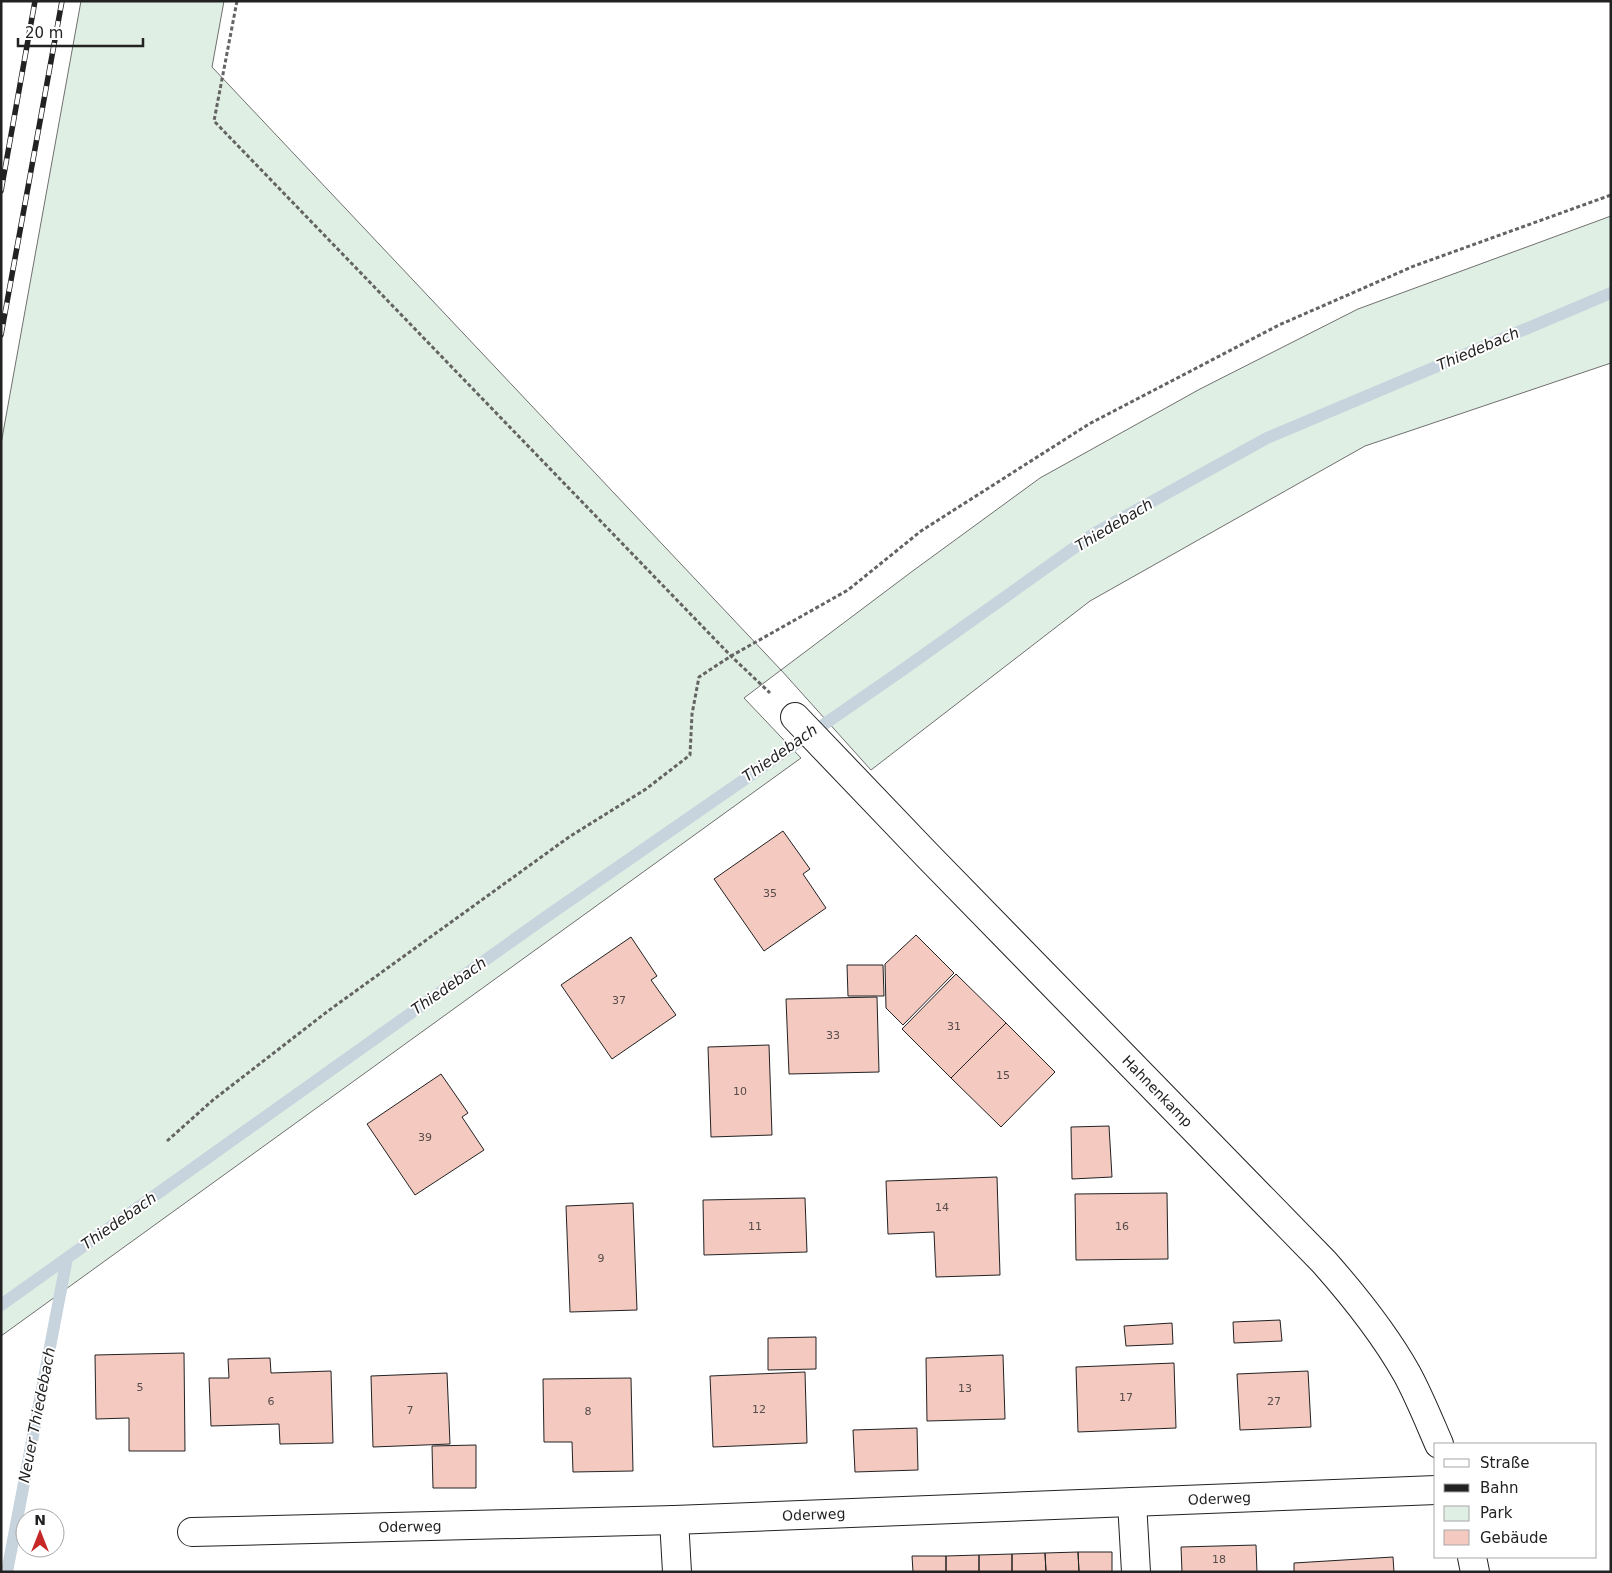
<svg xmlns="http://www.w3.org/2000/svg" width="1612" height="1573" viewBox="0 0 1612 1573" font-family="'DejaVu Sans',sans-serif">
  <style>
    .green { fill: #e0efe3; stroke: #6f6f6f }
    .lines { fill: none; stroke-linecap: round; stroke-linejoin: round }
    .stream { stroke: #c7d3dd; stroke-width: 12 }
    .building { fill: #f3c9c0; stroke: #222 }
    .minor-casing { stroke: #222; stroke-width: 30 }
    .path { stroke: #646464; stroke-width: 3; stroke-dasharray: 4 2.5; stroke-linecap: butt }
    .minor { stroke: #fff; stroke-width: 28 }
    .rail-casing { stroke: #222; stroke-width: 5.5 }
    .rail { stroke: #fff; stroke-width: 4; stroke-dasharray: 11; stroke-linecap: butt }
    .labels { text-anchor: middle; stroke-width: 4; stroke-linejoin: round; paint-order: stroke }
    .number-label { font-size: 11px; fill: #564c4a }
    .street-label { font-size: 14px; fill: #222; stroke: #fff }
    .water-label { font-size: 15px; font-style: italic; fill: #222; stroke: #fff }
  </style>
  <rect width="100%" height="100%" fill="#fff"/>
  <path class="green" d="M 81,1 L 224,1 L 212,67 L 781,670 L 914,570 L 1040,478 L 1200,389 L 1358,309 L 1611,216 L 1611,363 L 1365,446 L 1090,601 L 871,770 L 781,670 L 744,698 L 801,758 L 1,1336 L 1,444 Z"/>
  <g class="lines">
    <path class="stream" d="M 1,1305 L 543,919 L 901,671 L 1095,533 L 1267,438 L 1611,293
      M 7,1572 L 67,1258"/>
  </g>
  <path class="building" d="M 783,831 L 810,869 L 803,874 L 826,908 L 764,951 L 714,879 Z
    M 916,935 L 954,973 L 903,1025 L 886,1008 L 885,964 Z
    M 631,937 L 657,976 L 651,980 L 676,1015 L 612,1059 L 561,985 Z
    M 847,965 L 883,965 L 884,996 L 848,996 Z
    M 956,974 L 1006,1023 L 951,1078 L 902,1029 Z
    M 877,997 L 879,1072 L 789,1074 L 786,999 Z
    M 1006,1023 L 1055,1072 L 1001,1127 L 951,1078 Z
    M 769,1045 L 772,1135 L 711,1137 L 708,1047 Z
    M 441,1074 L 468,1113 L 462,1117 L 484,1150 L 415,1195 L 367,1124 Z
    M 1109,1126 L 1112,1177 L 1072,1179 L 1071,1127 Z
    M 997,1177 L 1000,1275 L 936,1277 L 934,1232 L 888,1234 L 886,1181 Z
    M 1167,1193 L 1168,1259 L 1076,1260 L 1075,1194 Z
    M 805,1198 L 807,1252 L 704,1255 L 703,1200 Z
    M 633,1203 L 637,1310 L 570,1312 L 566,1206 Z
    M 1280,1320 L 1282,1341 L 1234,1343 L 1233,1322 Z
    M 1172,1323 L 1173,1344 L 1126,1346 L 1124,1326 Z
    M 816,1337 L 816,1369 L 768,1370 L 768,1338 Z
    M 184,1353 L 185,1451 L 129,1451 L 129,1418 L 96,1419 L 95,1355 Z
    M 1003,1355 L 1005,1419 L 927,1421 L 926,1358 Z
    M 270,1358 L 271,1373 L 331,1371 L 333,1443 L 280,1444 L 279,1424 L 211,1426 L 209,1378 L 229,1378 L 228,1359 Z
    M 1174,1363 L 1176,1428 L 1078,1432 L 1076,1367 Z
    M 1308,1371 L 1311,1427 L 1240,1430 L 1237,1374 Z
    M 805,1372 L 807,1443 L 713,1447 L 710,1376 Z
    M 447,1373 L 450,1444 L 373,1447 L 371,1376 Z
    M 631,1378 L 633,1471 L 573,1472 L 572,1442 L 544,1442 L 543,1379 Z
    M 917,1428 L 918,1470 L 855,1472 L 853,1430 Z
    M 476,1445 L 476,1488 L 433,1488 L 432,1446 Z
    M 1256,1545 L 1257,1572 L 1182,1572 L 1181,1547 Z
    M 1078,1552 L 1112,1552 L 1112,1572 L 1079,1572 Z
    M 1078,1552 L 1079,1572 L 1046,1572 L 1045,1553 Z
    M 1045,1553 L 1046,1572 L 1012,1572 L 1012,1554 Z
    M 1012,1554 L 1012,1572 L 979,1572 L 979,1555 Z
    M 979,1555 L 979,1572 L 946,1572 L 946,1556 Z
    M 912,1556 L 946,1556 L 946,1572 L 913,1572 Z
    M 1393,1557 L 1394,1572 L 1294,1572 L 1294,1563 Z"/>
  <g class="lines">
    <g class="minor-casing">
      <g id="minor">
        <path id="s1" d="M 795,717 L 927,855 L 1324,1262 C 1355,1297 1384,1333 1407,1374 C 1419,1396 1429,1421 1439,1444"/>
        <path d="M 1132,1502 L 1136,1572"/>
        <path d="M 674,1520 L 677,1572"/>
        <path id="s2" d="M 192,1532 L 674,1520 L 1436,1490"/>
        <path d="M 1472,1557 L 1475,1572"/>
      </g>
    </g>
    <path class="path" d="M 237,1 L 214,121 L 731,656 L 770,693
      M 167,1141 L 213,1100 L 328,1011 L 569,837 L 646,789 L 690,755 L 692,714 L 699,677 L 731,656 L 848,590 L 921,531 L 1089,424 L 1279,325 L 1414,266 L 1611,195"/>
    <use href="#minor" class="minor"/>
    <g class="rail-casing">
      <path id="rail" d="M 1,191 L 35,1
        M 1,335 L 62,1"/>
    </g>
    <use href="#rail" class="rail"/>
  </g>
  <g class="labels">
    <g class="number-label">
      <text x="770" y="897">35</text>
      <text x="619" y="1004">37</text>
      <text x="954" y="1030">31</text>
      <text x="833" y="1039">33</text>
      <text x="1003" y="1079">15</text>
      <text x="740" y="1095">10</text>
      <text x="425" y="1141">39</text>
      <text x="942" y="1211">14</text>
      <text x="755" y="1230">11</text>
      <text x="1122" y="1230">16</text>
      <text x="601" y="1262">9</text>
      <text x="140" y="1391">5</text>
      <text x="965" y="1392">13</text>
      <text x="1126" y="1401">17</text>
      <text x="271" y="1405">6</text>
      <text x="1274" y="1405">27</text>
      <text x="759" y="1413">12</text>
      <text x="410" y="1414">7</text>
      <text x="588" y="1415">8</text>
      <text x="1219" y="1563">18</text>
    </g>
    <g class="street-label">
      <text dy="5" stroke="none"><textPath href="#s1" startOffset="521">Hahnenkamp</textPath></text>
      <text dy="5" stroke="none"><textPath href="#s2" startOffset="1028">Oderweg</textPath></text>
      <text dy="5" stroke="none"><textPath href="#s2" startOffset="622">Oderweg</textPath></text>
      <text dy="5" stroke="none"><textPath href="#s2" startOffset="218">Oderweg</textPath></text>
    </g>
    <g class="water-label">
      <text transform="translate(1478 349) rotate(-23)" y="5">Thiedebach</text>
      <text transform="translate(1114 525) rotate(-31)" y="5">Thiedebach</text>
      <text transform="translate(780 753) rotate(-35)" y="5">Thiedebach</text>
      <text transform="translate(449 986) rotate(-35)" y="5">Thiedebach</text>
      <text transform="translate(119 1221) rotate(-35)" y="5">Thiedebach</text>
      <text transform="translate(37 1415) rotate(-79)" y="5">Neuer Thiedebach</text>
    </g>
  </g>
  <rect width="1612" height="1573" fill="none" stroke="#222222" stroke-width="5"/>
  <rect x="1434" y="1443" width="162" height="115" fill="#ffffff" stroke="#a7a7a7"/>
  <rect x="1444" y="1459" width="25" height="8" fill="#ffffff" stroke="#a7a7a7"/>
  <text x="1480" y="1468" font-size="15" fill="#222222">Straße</text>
  <rect x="1444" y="1484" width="25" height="8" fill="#222222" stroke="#a7a7a7"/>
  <text x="1480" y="1493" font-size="15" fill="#222222">Bahn</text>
  <rect x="1444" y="1506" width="25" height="15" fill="#e0efe3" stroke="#a7a7a7"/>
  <text x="1480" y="1518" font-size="15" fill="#222222">Park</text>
  <rect x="1444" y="1530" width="25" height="15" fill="#f3c9c0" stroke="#a7a7a7"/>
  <text x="1480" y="1543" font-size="15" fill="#222222">Gebäude</text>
  <g transform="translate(40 1533)"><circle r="24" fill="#ffffff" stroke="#a7a7a7"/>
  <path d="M0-4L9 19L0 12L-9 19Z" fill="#c62828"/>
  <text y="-8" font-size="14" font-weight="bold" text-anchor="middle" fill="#222222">N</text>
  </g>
  <path d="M18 38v8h125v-8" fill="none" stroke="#222222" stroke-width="2.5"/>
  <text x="25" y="38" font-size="15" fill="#222222" stroke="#ffffff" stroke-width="4" paint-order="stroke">20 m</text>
</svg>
